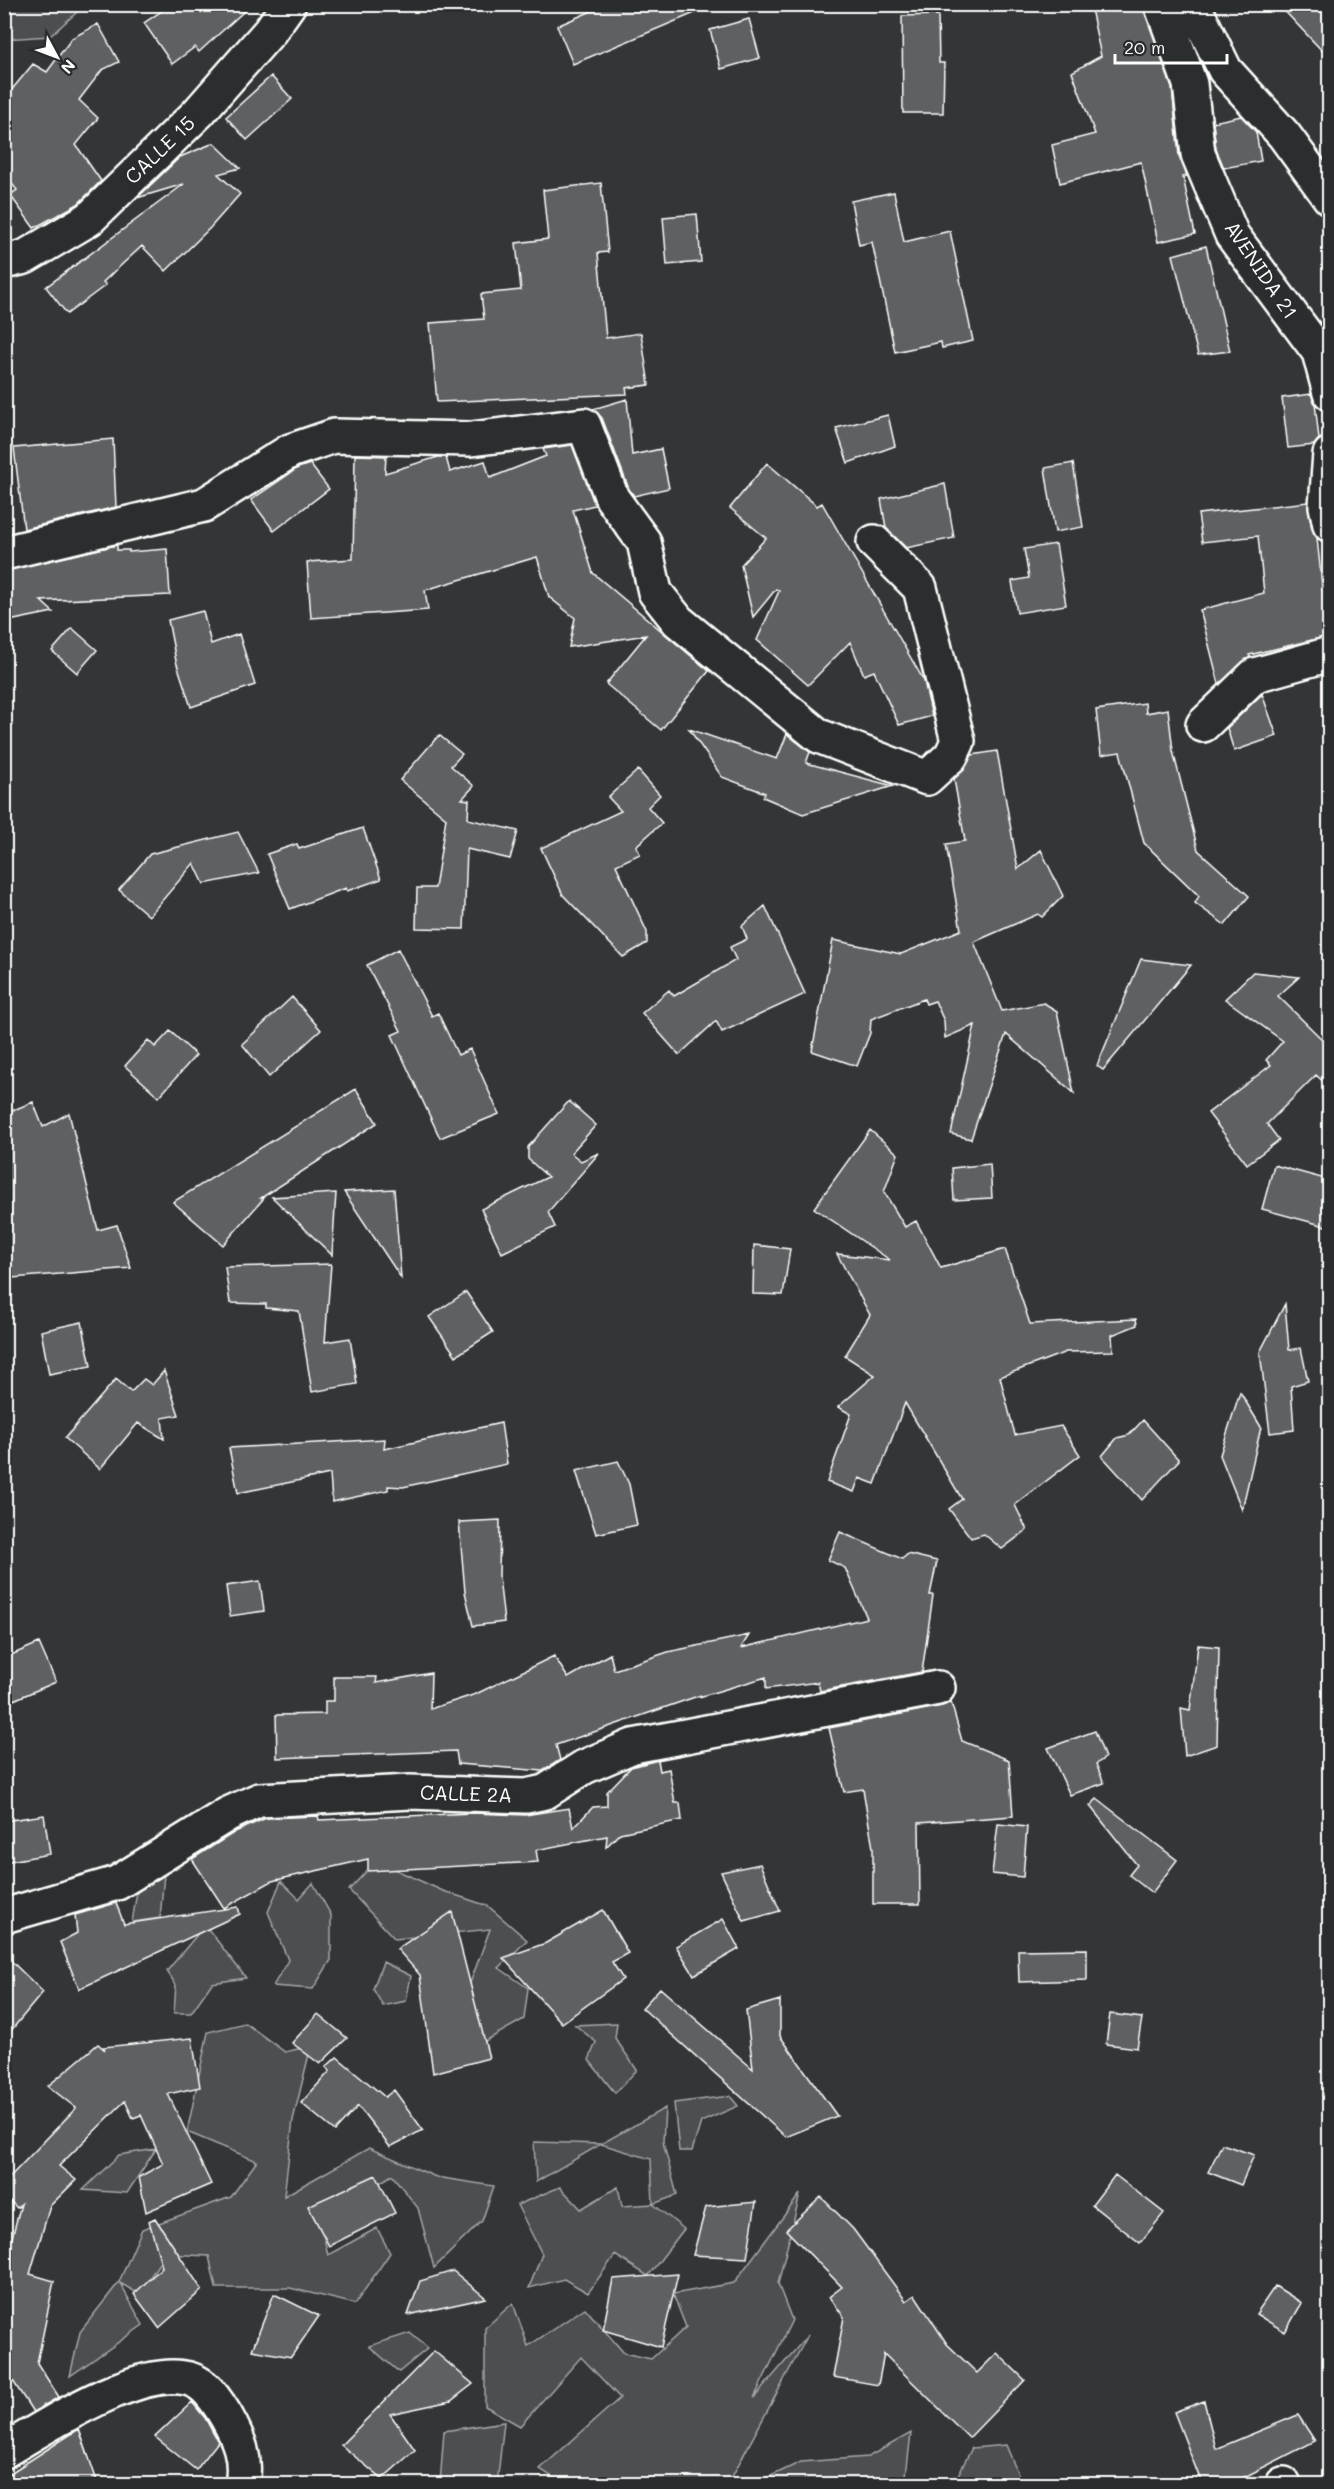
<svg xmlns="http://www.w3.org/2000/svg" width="1334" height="2489" viewBox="0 0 1334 2489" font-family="Mali,sans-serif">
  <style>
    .green { fill: #4c4f50; stroke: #a6a7a8; stroke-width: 1.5 }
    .building { fill: #5f6162; stroke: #fff; stroke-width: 1.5 }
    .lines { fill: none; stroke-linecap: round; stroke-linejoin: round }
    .minor-casing { stroke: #fff; stroke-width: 38 }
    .secondary-casing { stroke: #fff; stroke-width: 38 }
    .minor { stroke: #2a2d2e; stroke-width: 33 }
    .secondary { stroke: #2a2d2e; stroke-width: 33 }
    .labels { text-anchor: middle; stroke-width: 4.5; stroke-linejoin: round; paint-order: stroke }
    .street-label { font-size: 20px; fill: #fff; stroke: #2a2d2e }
  </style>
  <rect width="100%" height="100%" fill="#333536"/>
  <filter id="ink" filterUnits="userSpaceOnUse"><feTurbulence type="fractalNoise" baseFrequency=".0167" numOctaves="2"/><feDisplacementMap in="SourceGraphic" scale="12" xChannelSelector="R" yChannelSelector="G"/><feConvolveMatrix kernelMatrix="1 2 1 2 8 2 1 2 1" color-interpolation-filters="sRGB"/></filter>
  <g filter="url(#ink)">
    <path class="green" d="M 5,4 L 85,4 L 85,5 L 50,36 L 5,39 Z
      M 376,1861 L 443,1891 L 488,1906 L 527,1940 L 499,1968 L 528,1988 L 524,2019 L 480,2044 L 456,2021 L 490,1929 L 395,1939 L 349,1890 Z
      M 164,1874 L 160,1918 L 132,1922 L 138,1886 Z
      M 281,1881 L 299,1899 L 313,1883 L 331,1915 L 331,1960 L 313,1989 L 273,1986 L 288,1960 L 268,1912 Z
      M 205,1925 L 246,1978 L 212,1983 L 191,2013 L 174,2013 L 176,1985 L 167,1971 Z
      M 383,1962 L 411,1976 L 406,2001 L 383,2006 L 373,1989 Z
      M 245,2023 L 285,2052 L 311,2046 L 293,2120 L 284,2196 L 369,2148 L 436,2177 L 494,2186 L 482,2221 L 434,2268 L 418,2208 L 392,2175 L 320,2221 L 328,2255 L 377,2228 L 390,2253 L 355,2304 L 290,2288 L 216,2288 L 209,2256 L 165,2254 L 139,2294 L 120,2283 L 143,2325 L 70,2376 L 80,2332 L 119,2282 L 142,2229 L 231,2197 L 257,2161 L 187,2132 L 208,2032 Z
      M 617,2023 L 615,2038 L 637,2070 L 615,2093 L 589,2060 L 596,2042 L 575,2025 Z
      M 730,2096 L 738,2106 L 701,2122 L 692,2151 L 679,2151 L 674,2103 Z
      M 665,2108 L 663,2142 L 677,2195 L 653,2204 L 684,2229 L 648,2276 L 615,2255 L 588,2293 L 564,2279 L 529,2288 L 542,2254 L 517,2205 L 560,2187 L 581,2209 L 618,2187 L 622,2206 L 653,2204 L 651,2159 L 601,2144 L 536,2182 L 534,2142 L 601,2144 Z
      M 156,2149 L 127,2193 L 83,2190 L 119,2155 Z
      M 800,2194 L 778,2284 L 792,2320 L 754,2398 L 808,2335 L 728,2484 L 563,2484 L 540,2469 L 620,2398 L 581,2357 L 520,2426 L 485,2406 L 485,2328 L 513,2303 L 528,2346 L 585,2308 L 624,2353 L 651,2359 L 686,2327 L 673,2294 L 734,2283 Z
      M 410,2333 L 428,2348 L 399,2372 L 369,2346 Z
      M 504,2422 L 497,2484 L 440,2484 L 444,2431 Z
      M 911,2433 L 905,2484 L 756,2483 L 801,2462 L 868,2457 Z
      M 1006,2445 L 1022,2484 L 970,2484 L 958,2475 L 972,2448 Z"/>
    <path class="building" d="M 172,4 L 252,4 L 199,52 L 195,47 L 172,64 L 144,23 Z
      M 608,4 L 714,4 L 714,5 L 573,64 L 557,26 Z
      M 1090,4 L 1143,4 L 1172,88 L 1179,156 L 1187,176 L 1183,177 L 1195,234 L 1158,242 L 1141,162 L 1060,183 L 1052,145 L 1095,134 L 1072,72 L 1101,56 Z
      M 1278,4 L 1329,4 L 1329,58 Z
      M 938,15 L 939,63 L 944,63 L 943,113 L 903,113 L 902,16 Z
      M 749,19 L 760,58 L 721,69 L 710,30 Z
      M 98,24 L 119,62 L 102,70 L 79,100 L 98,118 L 76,145 L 101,181 L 78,204 L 34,228 L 10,195 L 17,190 L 4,174 L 4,99 L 33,64 L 47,72 L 72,38 Z
      M 271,76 L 292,99 L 247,140 L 226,117 Z
      M 1241,116 L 1256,132 L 1261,161 L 1224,168 L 1216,149 L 1213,122 Z
      M 214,143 L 240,168 L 218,174 L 240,194 L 210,228 L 166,271 L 142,246 L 103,282 L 106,285 L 67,314 L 46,287 L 184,184 L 137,198 L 180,157 Z
      M 601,183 L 608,252 L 598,253 L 606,338 L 641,333 L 649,385 L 626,388 L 627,394 L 437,402 L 430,323 L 484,319 L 481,294 L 521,290 L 516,243 L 548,239 L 543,190 Z
      M 894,192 L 904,242 L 950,231 L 973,341 L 942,348 L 941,342 L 895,352 L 872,242 L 859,245 L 851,201 Z
      M 697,214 L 701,262 L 667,265 L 663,217 Z
      M 1206,246 L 1230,351 L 1198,355 L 1173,255 Z
      M 1311,394 L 1315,403 L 1319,439 L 1314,445 L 1288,448 L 1282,398 Z
      M 627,399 L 632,455 L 661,449 L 669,488 L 634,496 L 629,489 L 602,418 L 593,409 Z
      M 888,415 L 895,446 L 848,463 L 836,428 Z
      M 113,439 L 116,507 L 24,529 L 14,448 Z
      M 572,445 L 595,505 L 573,510 L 593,573 L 709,671 L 661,730 L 606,684 L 646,635 L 569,647 L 575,618 L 549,597 L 537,557 L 425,590 L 428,610 L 311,618 L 307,562 L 353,559 L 355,455 L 386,456 L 385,473 L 438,457 L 446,457 L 450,472 L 485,461 L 490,478 L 546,456 L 543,449 Z
      M 767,463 L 817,506 L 822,503 L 924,681 L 932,716 L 899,725 L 874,671 L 864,675 L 850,642 L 808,685 L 757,640 L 779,591 L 776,589 L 753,617 L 741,565 L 766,538 L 730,508 Z
      M 1073,463 L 1083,527 L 1055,532 L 1045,468 Z
      M 310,464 L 329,489 L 274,531 L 251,500 L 298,468 Z
      M 945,484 L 954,538 L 906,548 L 886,528 L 881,499 Z
      M 1308,502 L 1312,529 L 1317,538 L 1323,594 L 1329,593 L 1329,636 L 1249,655 L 1250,657 L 1219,684 L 1200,610 L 1264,593 L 1258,536 L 1202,542 L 1198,514 Z
      M 1056,544 L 1066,605 L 1017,613 L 1012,581 L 1029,578 L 1024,549 Z
      M 117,545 L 117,550 L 129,550 L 129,552 L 167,549 L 170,595 L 41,601 L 53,612 L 4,622 L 4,571 Z
      M 203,611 L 211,644 L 239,634 L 255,685 L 191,707 L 176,661 L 168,620 Z
      M 72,628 L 97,650 L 77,673 L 52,651 Z
      M 1262,694 L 1277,736 L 1234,751 L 1227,728 Z
      M 1145,703 L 1146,713 L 1168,709 L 1173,751 L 1198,850 L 1249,896 L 1225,925 L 1195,903 L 1199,896 L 1144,843 L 1120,752 L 1101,755 L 1096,710 Z
      M 689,729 L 777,759 L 787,734 L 810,752 L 806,763 L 893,786 L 803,814 L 763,797 L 765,793 L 722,777 Z
      M 439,735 L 462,754 L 451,766 L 474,786 L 462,799 L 469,800 L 468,819 L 518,831 L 510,859 L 467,849 L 464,929 L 416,928 L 417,888 L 435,888 L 446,818 L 400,780 Z
      M 997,751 L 1018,869 L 1041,850 L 1063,896 L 1042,917 L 1038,914 L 974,942 L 1002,1011 L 1044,1003 L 1057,1011 L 1074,1093 L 1006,1034 L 971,1139 L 951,1134 L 975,1025 L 945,1038 L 944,1021 L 935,1001 L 926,1004 L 924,999 L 871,1019 L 870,1033 L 857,1066 L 812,1051 L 833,940 L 901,954 L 961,930 L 946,844 L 965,841 L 954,779 L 964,770 L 972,755 Z
      M 638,770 L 660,795 L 648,807 L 662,823 L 636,846 L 640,854 L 616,865 L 647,932 L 647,943 L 623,957 L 563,895 L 541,848 L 621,811 L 608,797 Z
      M 363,828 L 381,879 L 347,891 L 346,888 L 290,909 L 267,854 L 297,844 L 299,849 Z
      M 238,832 L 259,873 L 204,884 L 194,863 L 149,916 L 119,890 L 150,854 Z
      M 765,906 L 805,994 L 722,1032 L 716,1021 L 679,1055 L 642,1013 L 669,990 L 674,996 L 736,960 L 730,947 L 747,939 L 742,926 Z
      M 398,949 L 432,1016 L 438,1013 L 458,1055 L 470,1049 L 499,1114 L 440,1138 L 392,1035 L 401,1031 L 367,965 Z
      M 1141,959 L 1191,965 L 1103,1070 L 1097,1066 Z
      M 1253,972 L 1299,977 L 1278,996 L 1329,1046 L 1329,1087 L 1316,1075 L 1267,1124 L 1279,1140 L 1247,1164 L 1208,1113 L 1271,1065 L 1266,1060 L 1283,1041 L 1225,999 Z
      M 292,997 L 321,1030 L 269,1077 L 242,1044 Z
      M 170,1031 L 196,1055 L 159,1097 L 125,1066 L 148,1040 L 155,1047 Z
      M 356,1089 L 377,1123 L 261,1198 L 264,1198 L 223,1245 L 173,1202 Z
      M 569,1101 L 596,1125 L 571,1153 L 581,1161 L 599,1153 L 548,1212 L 555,1227 L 502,1253 L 481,1209 L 548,1177 L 528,1159 L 528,1147 Z
      M 33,1102 L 43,1127 L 69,1113 L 98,1230 L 117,1225 L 131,1268 L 12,1278 L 4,1235 L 4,1114 Z
      M 870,1130 L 898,1154 L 884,1192 L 905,1227 L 916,1221 L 941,1268 L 1005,1249 L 1030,1324 L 1136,1319 L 1137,1325 L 1112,1335 L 1113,1351 L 1066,1352 L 1000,1377 L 1015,1435 L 1061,1426 L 1080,1455 L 1015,1505 L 1027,1530 L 1002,1549 L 984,1534 L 971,1538 L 949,1509 L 962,1499 L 905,1403 L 875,1484 L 859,1478 L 854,1492 L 827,1482 L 851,1414 L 838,1407 L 875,1375 L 845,1356 L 870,1315 L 837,1254 L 890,1260 L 814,1208 Z
      M 990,1164 L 992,1198 L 954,1200 L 952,1168 Z
      M 1274,1165 L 1329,1180 L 1329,1227 L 1262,1209 Z
      M 394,1189 L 401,1278 L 344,1192 Z
      M 336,1193 L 332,1255 L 272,1197 Z
      M 754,1245 L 790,1249 L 783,1295 L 753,1294 Z
      M 331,1264 L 325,1342 L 350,1338 L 357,1384 L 312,1392 L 299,1311 L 266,1308 L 266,1304 L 230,1303 L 225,1267 Z
      M 466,1292 L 493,1332 L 456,1356 L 429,1317 Z
      M 1285,1304 L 1289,1350 L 1301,1348 L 1308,1381 L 1291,1386 L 1294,1430 L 1270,1433 L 1260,1352 Z
      M 82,1322 L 91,1366 L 49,1374 L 41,1331 Z
      M 164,1371 L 179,1415 L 162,1418 L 164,1439 L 138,1423 L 100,1469 L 65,1438 L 116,1379 L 131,1392 L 144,1379 L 152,1385 Z
      M 1240,1392 L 1261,1427 L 1242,1510 L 1220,1455 Z
      M 1143,1420 L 1179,1460 L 1142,1500 L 1102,1456 L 1117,1438 L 1129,1435 Z
      M 501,1423 L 507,1464 L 403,1487 L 388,1486 L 388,1490 L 332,1502 L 330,1474 L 238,1493 L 229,1448 L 385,1439 L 384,1449 Z
      M 618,1461 L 629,1484 L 637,1525 L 596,1534 L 576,1471 Z
      M 500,1520 L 499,1577 L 504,1622 L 473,1626 L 465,1592 L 459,1522 Z
      M 840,1532 L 902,1559 L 908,1554 L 937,1561 L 930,1595 L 933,1595 L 922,1672 L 820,1691 L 818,1682 L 766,1689 L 766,1677 L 699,1697 L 701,1695 L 556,1745 L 560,1760 L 543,1771 L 458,1764 L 456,1751 L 277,1758 L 276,1715 L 325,1714 L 325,1701 L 334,1701 L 334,1677 L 377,1677 L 376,1683 L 431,1673 L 430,1709 L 476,1694 L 554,1656 L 568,1678 L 610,1654 L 614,1670 L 668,1652 L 749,1635 L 741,1648 L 867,1618 L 845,1568 L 828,1560 Z
      M 260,1581 L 264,1611 L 230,1616 L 226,1586 Z
      M 39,1643 L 56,1682 L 4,1704 L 4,1658 Z
      M 1198,1645 L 1219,1647 L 1217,1745 L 1185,1756 L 1181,1708 L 1190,1710 Z
      M 951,1702 L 962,1741 L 1009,1760 L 1013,1816 L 919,1823 L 920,1904 L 873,1904 L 873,1848 L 863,1789 L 844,1792 L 829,1728 L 942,1706 Z
      M 1095,1731 L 1105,1758 L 1096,1764 L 1104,1783 L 1070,1795 L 1048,1748 Z
      M 658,1760 L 660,1771 L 669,1769 L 675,1803 L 680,1803 L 682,1820 L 620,1833 L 606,1847 L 607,1836 L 536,1850 L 538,1862 L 368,1871 L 368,1859 L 272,1881 L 224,1908 L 192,1859 L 235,1832 L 266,1818 L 318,1816 L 319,1820 L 473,1813 L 525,1815 L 569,1808 L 573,1828 L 593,1807 L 607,1806 L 607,1792 L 631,1767 Z
      M 1097,1799 L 1177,1860 L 1152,1893 L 1129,1875 L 1137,1865 L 1090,1806 Z
      M 44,1815 L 50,1854 L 4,1862 L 4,1821 Z
      M 998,1824 L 1027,1827 L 1023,1877 L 992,1874 Z
      M 760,1864 L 780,1911 L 744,1921 L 721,1872 Z
      M 116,1903 L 124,1924 L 238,1907 L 240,1914 L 79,1989 L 60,1942 L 77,1933 L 75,1915 Z
      M 603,1910 L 628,1953 L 612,1962 L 623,1979 L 562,2023 L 503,1958 L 546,1943 Z
      M 452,1912 L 489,2058 L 433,2073 L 420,1975 L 397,1949 Z
      M 723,1919 L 739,1949 L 694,1975 L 676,1946 Z
      M 1087,1949 L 1087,1980 L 1019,1982 L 1018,1950 Z
      M 4,1954 L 43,1992 L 4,2039 Z
      M 660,1988 L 753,2069 L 746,2010 L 780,2000 L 780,2036 L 837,2116 L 786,2137 L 642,2008 Z
      M 318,2014 L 347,2038 L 320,2064 L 292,2043 Z
      M 1110,2014 L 1142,2018 L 1137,2048 L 1106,2044 Z
      M 192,2038 L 200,2087 L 168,2094 L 211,2184 L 146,2212 L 139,2177 L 163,2164 L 141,2115 L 133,2118 L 125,2101 L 59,2166 L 76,2180 L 50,2206 L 30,2274 L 54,2281 L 37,2363 L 59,2397 L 33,2412 L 4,2367 L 4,2267 L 21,2204 L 17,2208 L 4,2195 L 4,2183 L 76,2108 L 48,2086 L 98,2044 L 105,2050 L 103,2047 Z
      M 337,2057 L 385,2097 L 394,2090 L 423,2130 L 390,2147 L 358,2106 L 335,2131 L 301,2103 L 330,2071 L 326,2067 Z
      M 1222,2144 L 1254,2155 L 1241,2185 L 1208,2172 Z
      M 376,2175 L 395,2213 L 329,2246 L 308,2206 Z
      M 1115,2175 L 1164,2213 L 1140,2243 L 1092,2205 Z
      M 821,2197 L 853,2229 L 906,2301 L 915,2295 L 947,2344 L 977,2373 L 997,2353 L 1025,2380 L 969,2438 L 884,2354 L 878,2385 L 833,2377 L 844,2317 L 829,2297 L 842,2287 L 786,2230 Z
      M 756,2202 L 747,2258 L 693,2255 L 706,2207 Z
      M 155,2218 L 202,2290 L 159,2328 L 134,2294 L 162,2267 L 149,2221 Z
      M 453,2271 L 486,2298 L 408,2315 L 420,2281 Z
      M 678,2274 L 661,2347 L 603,2330 L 613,2279 Z
      M 1275,2286 L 1302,2303 L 1285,2332 L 1256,2314 Z
      M 274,2294 L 319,2316 L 291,2357 L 252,2350 Z
      M 434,2351 L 473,2384 L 451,2401 L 390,2414 L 415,2450 L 382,2479 L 341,2445 Z
      M 1204,2401 L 1216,2449 L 1298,2415 L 1315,2441 L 1231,2484 L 1202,2484 L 1174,2412 Z
      M 192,2402 L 205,2418 L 218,2442 L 196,2470 L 155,2437 Z
      M 79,2429 L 98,2484 L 4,2484 L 4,2477 Z"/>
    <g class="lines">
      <g class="minor-casing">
        <path id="minor" d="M 1161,4 L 1190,84 L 1198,154 L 1232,235 L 1319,352 L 1330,393
          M 1193,4 L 1225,70 L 1284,135 L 1330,198
          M 1330,454 L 1326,506 L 1330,525
          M 4,553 L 204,505 L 290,451 L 334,436 L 471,439 L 584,425 L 612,498 L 644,542 L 655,592 L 678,621 L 819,736 L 927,778 L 951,756 L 958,741 L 920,588 L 874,542
          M 1203,725 L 1255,675 L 1330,654
          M 4,1916 L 117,1883 L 228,1814 L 259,1800 L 410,1792 L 526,1796 L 545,1792 L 584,1767 L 633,1746 L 938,1688
          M 4,2451 C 44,2428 161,2349 204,2387 C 212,2394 220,2406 226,2416 C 239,2439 247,2458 242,2484
          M 1283,2484 L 1284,2484"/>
      </g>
      <g class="secondary-casing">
        <path id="secondary" d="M 4,262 L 25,257 L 89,219 L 198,113 L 270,31 L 289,4"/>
      </g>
      <use href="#minor" class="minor"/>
      <use href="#secondary" class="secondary"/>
    </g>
  </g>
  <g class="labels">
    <g class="street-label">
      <text transform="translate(160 150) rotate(-44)" y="7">CALLE 15</text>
      <text transform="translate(1261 270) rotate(56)" y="7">AVENIDA 21</text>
      <text transform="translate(466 1794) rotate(2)" y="7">CALLE 2A</text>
    </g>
  </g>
  <rect width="1334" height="2489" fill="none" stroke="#2a2d2e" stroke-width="24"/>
  <rect x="12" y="12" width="1310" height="2465" fill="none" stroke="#fff" stroke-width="2" filter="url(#ink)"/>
  <g transform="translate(57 57) rotate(131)" stroke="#2a2d2e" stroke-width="4.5" paint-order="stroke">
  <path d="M0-4.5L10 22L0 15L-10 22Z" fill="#ffffff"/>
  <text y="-9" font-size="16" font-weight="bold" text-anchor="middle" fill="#ffffff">N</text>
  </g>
  <path d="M1115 54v9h112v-9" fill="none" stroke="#ffffff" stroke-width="3"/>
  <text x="1124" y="54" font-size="18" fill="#ffffff" stroke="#2a2d2e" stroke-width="4.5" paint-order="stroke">20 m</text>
</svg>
